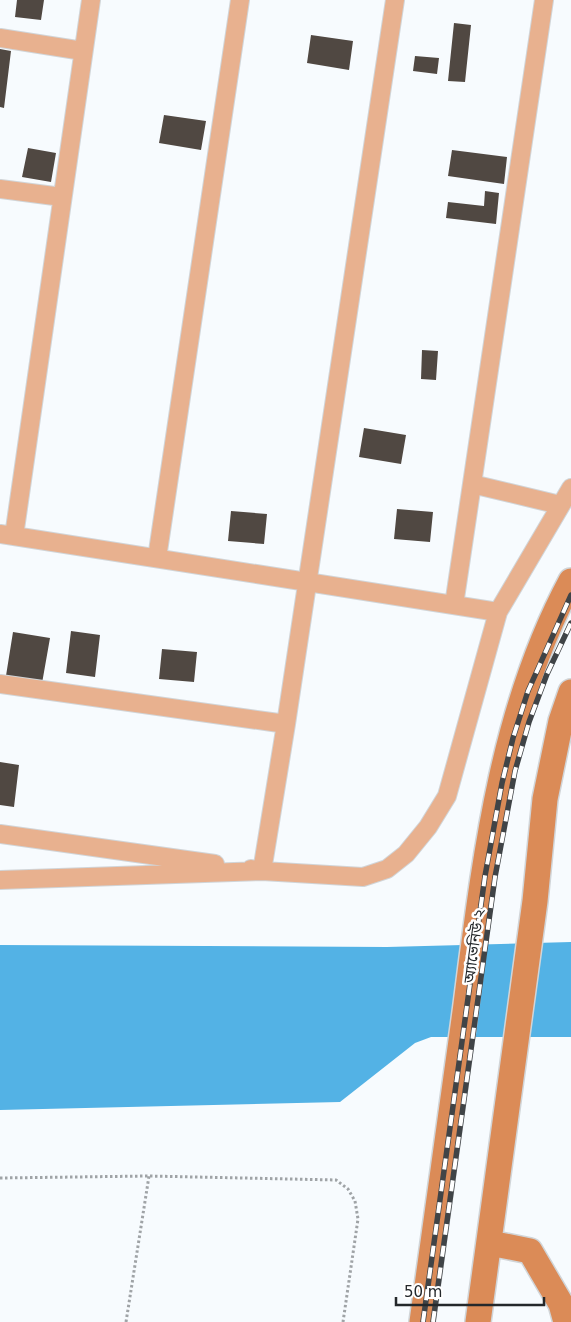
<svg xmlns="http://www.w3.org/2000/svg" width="571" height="1322" viewBox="0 0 571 1322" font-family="'DejaVu Sans','Noto Sans Bengali',sans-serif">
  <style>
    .water { fill: #53b2e5 }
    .building { fill: #504842 }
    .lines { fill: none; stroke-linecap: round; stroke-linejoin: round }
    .street-casing { stroke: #d1d5d8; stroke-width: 20 }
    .secondary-casing { stroke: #d1d5d8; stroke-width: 28 }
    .path { stroke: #9fa3a6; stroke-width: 3; stroke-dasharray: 2.5 2.5; stroke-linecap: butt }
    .street { stroke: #e8b18f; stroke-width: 18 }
    .secondary { stroke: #db8b57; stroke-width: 25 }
    .rail-casing { stroke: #404447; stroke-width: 5.5 }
    .rail { stroke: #fff; stroke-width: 4; stroke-dasharray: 11; stroke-linecap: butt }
    .labels { text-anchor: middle; stroke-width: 5; stroke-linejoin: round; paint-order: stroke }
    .street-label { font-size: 15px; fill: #24282b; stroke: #fff }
  </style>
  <rect width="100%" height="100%" fill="#f7fbfe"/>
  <path class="water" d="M 571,942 L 571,1037 L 431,1037 L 415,1043 L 340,1102 L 0,1110 L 0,945 L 387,947 Z"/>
  <path class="building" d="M 17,0 L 44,0 L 41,20 L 15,17 Z
    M 454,23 L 471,25 L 465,82 L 448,81 Z
    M 311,35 L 353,41 L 349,70 L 307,63 Z
    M 0,49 L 11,51 L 4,108 L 0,107 Z
    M 415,56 L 439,58 L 437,74 L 413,71 Z
    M 164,115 L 206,121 L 201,150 L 159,143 Z
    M 28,148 L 56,153 L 51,182 L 22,177 Z
    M 452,150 L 507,157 L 504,184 L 448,176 Z
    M 485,191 L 499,193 L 496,224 L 446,218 L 448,202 L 484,206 Z
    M 422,350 L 438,351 L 436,380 L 421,379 Z
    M 364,428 L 406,435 L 401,464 L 359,457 Z
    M 397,509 L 433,512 L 430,542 L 394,539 Z
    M 231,511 L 267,514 L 264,544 L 228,541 Z
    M 71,631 L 100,635 L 95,677 L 66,673 Z
    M 13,632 L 50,638 L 41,689 L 5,682 Z
    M 162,649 L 197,652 L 194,682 L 159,679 Z
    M 0,762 L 19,765 L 14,807 L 0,805 Z"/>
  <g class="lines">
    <g class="street-casing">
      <path id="street" d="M 0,38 L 83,51
        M 0,189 L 62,197
        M 472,484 L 560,505
        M 0,534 L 14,536 L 91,0
        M 14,536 L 498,612
        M 157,558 L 240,0
        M 454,605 L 544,0
        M 0,684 L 286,724 L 395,0
        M 0,834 L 215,864
        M 251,869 L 262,871 L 286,724
        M 0,880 L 262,871 L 363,877 L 387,869 L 406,854 L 428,827 L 447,796 L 498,612 L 571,488"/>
    </g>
    <g class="secondary-casing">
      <path id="secondary" d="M 490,1243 L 530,1251 L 561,1304 L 566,1322
        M 422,1322 C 436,1219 451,1115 465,1012 C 484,865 500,713 571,581
        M 478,1322 L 535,901 L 545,799 L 561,721 L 571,692"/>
    </g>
    <path class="path" d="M 0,1178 L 149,1176 L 336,1180 L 348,1189 L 355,1201 L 358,1219 L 343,1322
      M 126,1322 L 149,1176"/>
    <use href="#street" class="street"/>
    <use href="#secondary" class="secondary"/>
    <g class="rail-casing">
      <path id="rail" d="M 423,1322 L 485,876 L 502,783 L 513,738 L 528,691 L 571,595
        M 433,1322 L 495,877 L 515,771 L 529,722 L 547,674 L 571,623"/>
    </g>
    <use href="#rail" class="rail"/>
  </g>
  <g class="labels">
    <g class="street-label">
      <text transform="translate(474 946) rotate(-82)" y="5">অ্যাভেনিউ ২</text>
    </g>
  </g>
  <path d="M396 1297v8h148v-8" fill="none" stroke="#24282b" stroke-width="2.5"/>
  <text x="404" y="1297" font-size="15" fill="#24282b" stroke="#ffffff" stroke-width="4" paint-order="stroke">50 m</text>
</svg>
